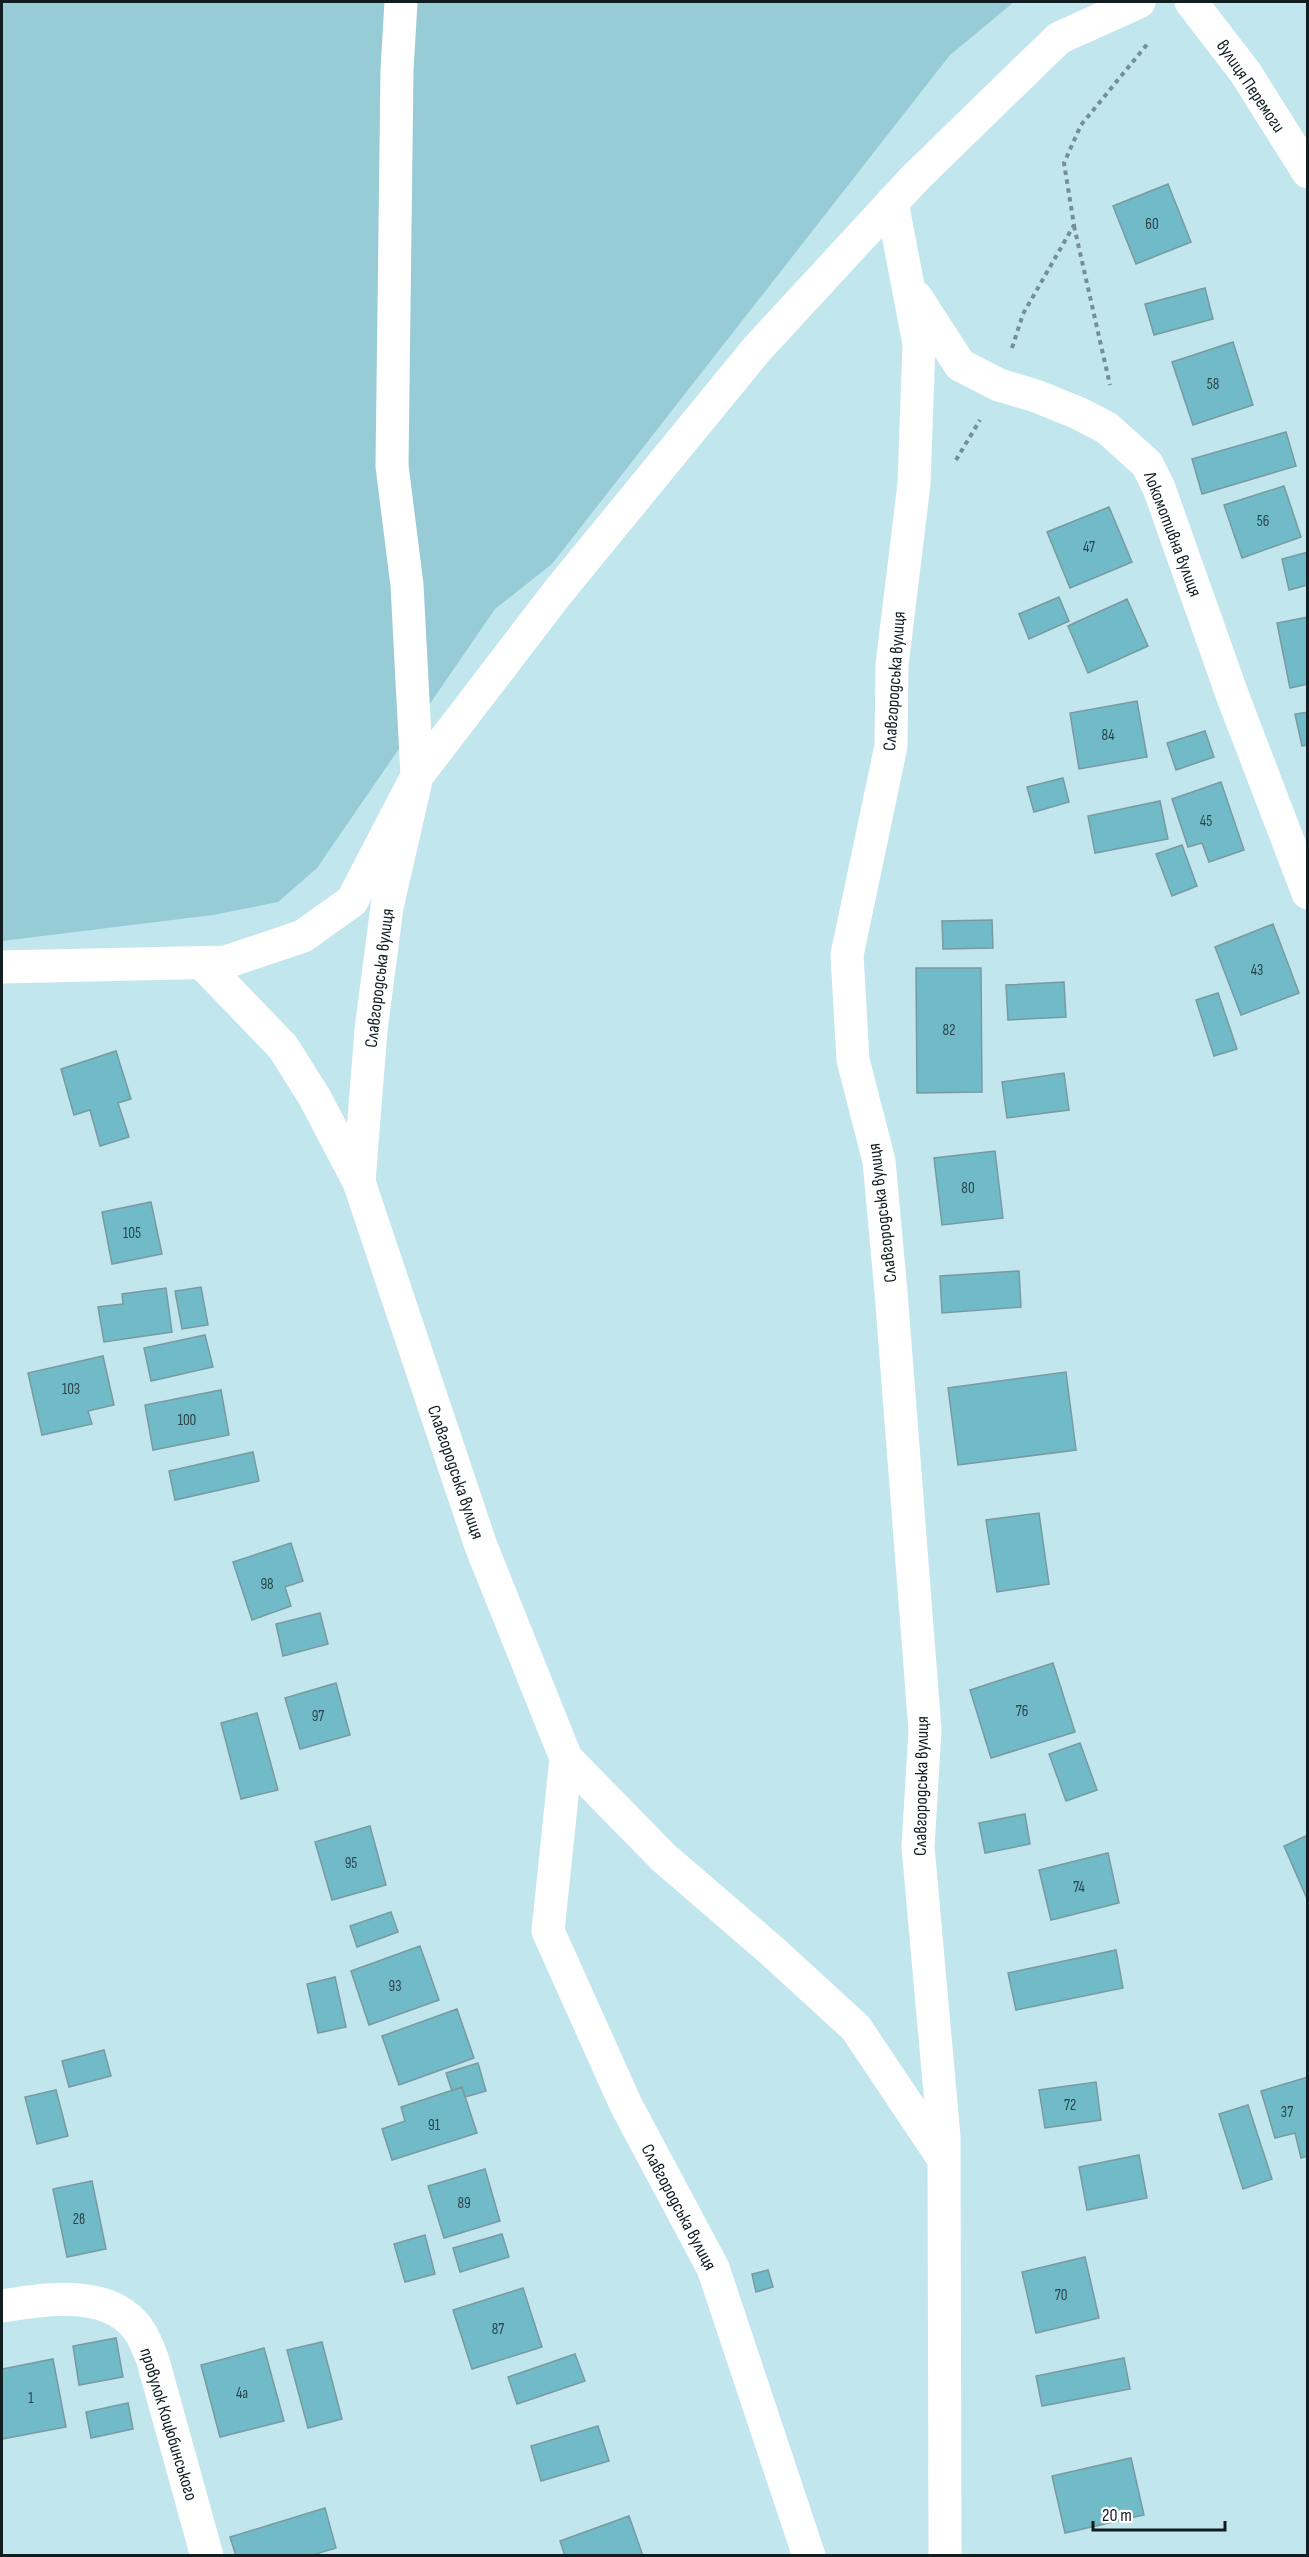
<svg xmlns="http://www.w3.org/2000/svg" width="1309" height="2557" viewBox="0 0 1309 2557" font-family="'Sofia Sans Condensed',sans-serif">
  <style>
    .green { fill: #97ccd7 }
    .building { fill: #71bac8; stroke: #799aa1; stroke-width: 1.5 }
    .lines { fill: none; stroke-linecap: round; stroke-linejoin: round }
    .path { stroke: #758f94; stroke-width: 4; stroke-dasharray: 4.5 4.5; stroke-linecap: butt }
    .minor { stroke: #fff; stroke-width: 33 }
    .labels { text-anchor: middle; stroke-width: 4.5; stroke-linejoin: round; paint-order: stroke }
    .number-label { font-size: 15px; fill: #29454b }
    .street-label { font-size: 18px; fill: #111e21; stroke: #fff }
  </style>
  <rect width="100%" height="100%" fill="#c2e6ed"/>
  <path class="green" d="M 2,2 L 1014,2 L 950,55 L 552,564 L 495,609 L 317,868 L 278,902 L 213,915 L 2,941 Z"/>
  <path class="building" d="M 1168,184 L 1191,242 L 1136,264 L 1113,206 Z
    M 1205,288 L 1213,319 L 1154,335 L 1145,304 Z
    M 1233,342 L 1253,405 L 1193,425 L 1172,362 Z
    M 1286,432 L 1296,466 L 1202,494 L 1192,459 Z
    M 1284,486 L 1301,537 L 1242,558 L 1224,505 Z
    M 1109,507 L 1132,562 L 1070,588 L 1047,532 Z
    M 1308,552 L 1308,585 L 1289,590 L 1282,559 Z
    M 1059,597 L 1069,621 L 1029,639 L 1019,614 Z
    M 1127,599 L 1148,646 L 1088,673 L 1068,626 Z
    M 1308,617 L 1308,684 L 1290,688 L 1277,623 Z
    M 1137,701 L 1147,757 L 1079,769 L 1070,713 Z
    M 1308,712 L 1308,745 L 1302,746 L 1295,714 Z
    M 1205,731 L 1214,757 L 1176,770 L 1167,743 Z
    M 1063,778 L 1069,802 L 1034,812 L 1027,787 Z
    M 1221,782 L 1244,850 L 1209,862 L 1202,843 L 1188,847 L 1172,799 Z
    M 1160,801 L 1168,839 L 1095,853 L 1088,816 Z
    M 1182,845 L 1197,886 L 1172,896 L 1156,854 Z
    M 992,920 L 993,948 L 943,949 L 942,921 Z
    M 1273,924 L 1299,993 L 1241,1015 L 1215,947 Z
    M 916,968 L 981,968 L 982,1092 L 917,1093 Z
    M 1064,982 L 1066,1017 L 1008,1020 L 1006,985 Z
    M 1218,993 L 1237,1049 L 1214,1056 L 1196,1000 Z
    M 116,1051 L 131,1099 L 118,1103 L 129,1137 L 100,1146 L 90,1110 L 74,1115 L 61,1069 Z
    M 1064,1073 L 1069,1110 L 1007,1118 L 1002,1082 Z
    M 995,1151 L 1003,1218 L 942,1225 L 934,1158 Z
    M 151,1202 L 162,1254 L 112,1264 L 102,1212 Z
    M 1019,1271 L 1021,1307 L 942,1313 L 940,1276 Z
    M 201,1287 L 208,1325 L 182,1329 L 175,1291 Z
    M 166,1288 L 172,1332 L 104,1342 L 98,1307 L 123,1304 L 122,1294 Z
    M 205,1335 L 213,1367 L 151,1381 L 144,1348 Z
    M 103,1356 L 114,1405 L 88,1411 L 92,1424 L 42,1435 L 28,1373 Z
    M 1066,1372 L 1076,1450 L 958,1465 L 948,1388 Z
    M 221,1390 L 229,1435 L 153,1450 L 145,1405 Z
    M 253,1452 L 259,1481 L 175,1500 L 169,1471 Z
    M 1039,1513 L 1049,1584 L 997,1592 L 986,1520 Z
    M 291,1543 L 303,1581 L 285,1587 L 291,1606 L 252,1620 L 233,1562 Z
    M 320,1613 L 328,1644 L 283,1656 L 276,1624 Z
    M 1053,1663 L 1075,1732 L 991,1758 L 970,1690 Z
    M 336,1683 L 350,1735 L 300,1749 L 285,1698 Z
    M 257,1713 L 278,1790 L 241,1799 L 221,1723 Z
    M 1080,1743 L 1097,1790 L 1066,1801 L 1049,1754 Z
    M 1025,1814 L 1030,1844 L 985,1853 L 979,1823 Z
    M 370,1826 L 386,1885 L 332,1900 L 315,1842 Z
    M 1308,1835 L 1308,1901 L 1284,1846 Z
    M 1108,1853 L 1119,1903 L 1051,1920 L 1039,1870 Z
    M 391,1912 L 398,1932 L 357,1947 L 350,1926 Z
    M 420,1946 L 439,2000 L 369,2025 L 351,1971 Z
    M 1116,1950 L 1123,1988 L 1016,2010 L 1008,1973 Z
    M 335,1977 L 346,2027 L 318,2033 L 307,1984 Z
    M 457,2009 L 474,2058 L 399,2085 L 382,2036 Z
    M 104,2050 L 111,2076 L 69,2087 L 62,2061 Z
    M 478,2063 L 486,2091 L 465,2097 L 462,2087 L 452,2091 L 446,2073 Z
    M 1308,2077 L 1308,2156 L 1301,2158 L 1295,2133 L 1275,2138 L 1261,2091 Z
    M 1096,2082 L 1101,2120 L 1045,2128 L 1039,2090 Z
    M 462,2087 L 477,2133 L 392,2160 L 382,2129 L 405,2121 L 401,2107 Z
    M 56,2090 L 68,2136 L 37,2144 L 25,2097 Z
    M 1248,2105 L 1272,2179 L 1243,2189 L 1219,2114 Z
    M 1139,2155 L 1147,2198 L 1087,2210 L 1079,2167 Z
    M 485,2169 L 500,2221 L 444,2238 L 428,2186 Z
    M 92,2181 L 106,2249 L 67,2257 L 53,2189 Z
    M 502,2234 L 509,2257 L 460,2272 L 453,2248 Z
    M 425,2235 L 435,2274 L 405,2282 L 394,2244 Z
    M 1085,2257 L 1099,2318 L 1036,2333 L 1022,2272 Z
    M 768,2270 L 773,2287 L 756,2292 L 752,2274 Z
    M 523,2288 L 542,2347 L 472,2369 L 453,2310 Z
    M 116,2338 L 123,2377 L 79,2385 L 73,2346 Z
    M 322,2342 L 342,2419 L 308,2428 L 287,2350 Z
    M 264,2348 L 284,2421 L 220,2437 L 201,2365 Z
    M 575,2354 L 585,2381 L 517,2404 L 508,2377 Z
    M 1124,2358 L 1130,2389 L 1042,2406 L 1036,2376 Z
    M 53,2359 L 66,2427 L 2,2439 L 2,2369 Z
    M 128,2403 L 133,2429 L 91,2438 L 86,2412 Z
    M 598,2426 L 609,2461 L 541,2481 L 531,2446 Z
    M 1131,2458 L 1144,2515 L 1065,2533 L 1052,2476 Z
    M 325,2508 L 336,2548 L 309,2556 L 236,2556 L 230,2537 Z
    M 629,2516 L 643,2556 L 565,2556 L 560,2541 Z"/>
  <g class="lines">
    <path class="path" d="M 1074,226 L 1110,385
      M 1012,348 L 1023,314 L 1074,225 L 1064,163 L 1081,125 L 1149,42
      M 956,460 L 980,420"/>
    <path class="minor" d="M 401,2 L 397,70 L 392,466 L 407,585 L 417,776 L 387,907 L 371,1030 L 359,1182 L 481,1546 L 566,1758 L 548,1931 L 626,2105 L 713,2268 L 809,2556
      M 1191,2 L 1245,72 L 1308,172
      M 892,202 L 919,344 L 914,484 L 892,665 L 891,746 L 847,955 L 853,1060 L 879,1161 L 891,1292 L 925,1730 L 918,1847 L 944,2137 L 945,2556
      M 916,297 L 960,365 L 999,385 L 1036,396 L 1078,413 L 1107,428 L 1147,464 L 1159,488 L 1233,697 L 1308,893
      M 202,963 L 283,1047 L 315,1098 L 359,1182
      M 2,967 L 226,962 L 303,936 L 352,901 L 417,776 L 558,592 L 757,349 L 915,178 L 1059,38 L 1139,2
      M 566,1758 L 664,1858 L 772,1951 L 856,2028 L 943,2158
      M 2,2306 C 47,2299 114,2287 142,2335 C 146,2343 150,2352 153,2361 L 207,2556"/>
  </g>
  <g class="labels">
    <g class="number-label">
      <text x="1152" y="229">60</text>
      <text x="1213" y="389">58</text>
      <text x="1263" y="526">56</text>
      <text x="1089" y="552">47</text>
      <text x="1108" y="740">84</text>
      <text x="1206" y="826">45</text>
      <text x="1257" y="975">43</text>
      <text x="949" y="1035">82</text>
      <text x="968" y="1193">80</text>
      <text x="132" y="1238">105</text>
      <text x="71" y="1394">103</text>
      <text x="187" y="1425">100</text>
      <text x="267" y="1589">98</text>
      <text x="1022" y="1716">76</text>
      <text x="318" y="1721">97</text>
      <text x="351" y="1868">95</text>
      <text x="1079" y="1892">74</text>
      <text x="395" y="1991">93</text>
      <text x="1070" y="2110">72</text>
      <text x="1287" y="2117">37</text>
      <text x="434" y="2130">91</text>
      <text x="464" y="2208">89</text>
      <text x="79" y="2224">2в</text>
      <text x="1061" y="2300">70</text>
      <text x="498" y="2334">87</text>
      <text x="242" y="2398">4а</text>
      <text x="31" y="2403">1</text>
    </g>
    <g class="street-label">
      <text transform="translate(1251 86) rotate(56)" y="6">вулиця Перемоги</text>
      <text transform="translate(1173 534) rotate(69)" y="6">Локомотивна вулиця</text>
      <text transform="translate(894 681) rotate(-86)" y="6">Славгородська вулиця</text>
      <text transform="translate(379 978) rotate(-83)" y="6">Славгородська вулиця</text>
      <text transform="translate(882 1213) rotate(-97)" y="6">Славгородська вулиця</text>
      <text transform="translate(456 1472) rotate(71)" y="6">Славгородська вулиця</text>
      <text transform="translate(921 1786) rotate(-89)" y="6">Славгородська вулиця</text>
      <text transform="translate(679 2207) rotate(62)" y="6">Славгородська вулиця</text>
      <text transform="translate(169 2424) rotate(73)" y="6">провулок Коцюбинського</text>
    </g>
  </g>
  <rect width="1309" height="2557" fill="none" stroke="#111e21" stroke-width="6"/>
  <path d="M1093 2521v9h132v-9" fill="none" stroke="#111e21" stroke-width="3"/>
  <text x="1102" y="2521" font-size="18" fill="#111e21" stroke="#ffffff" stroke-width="4.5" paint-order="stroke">20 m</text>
</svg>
